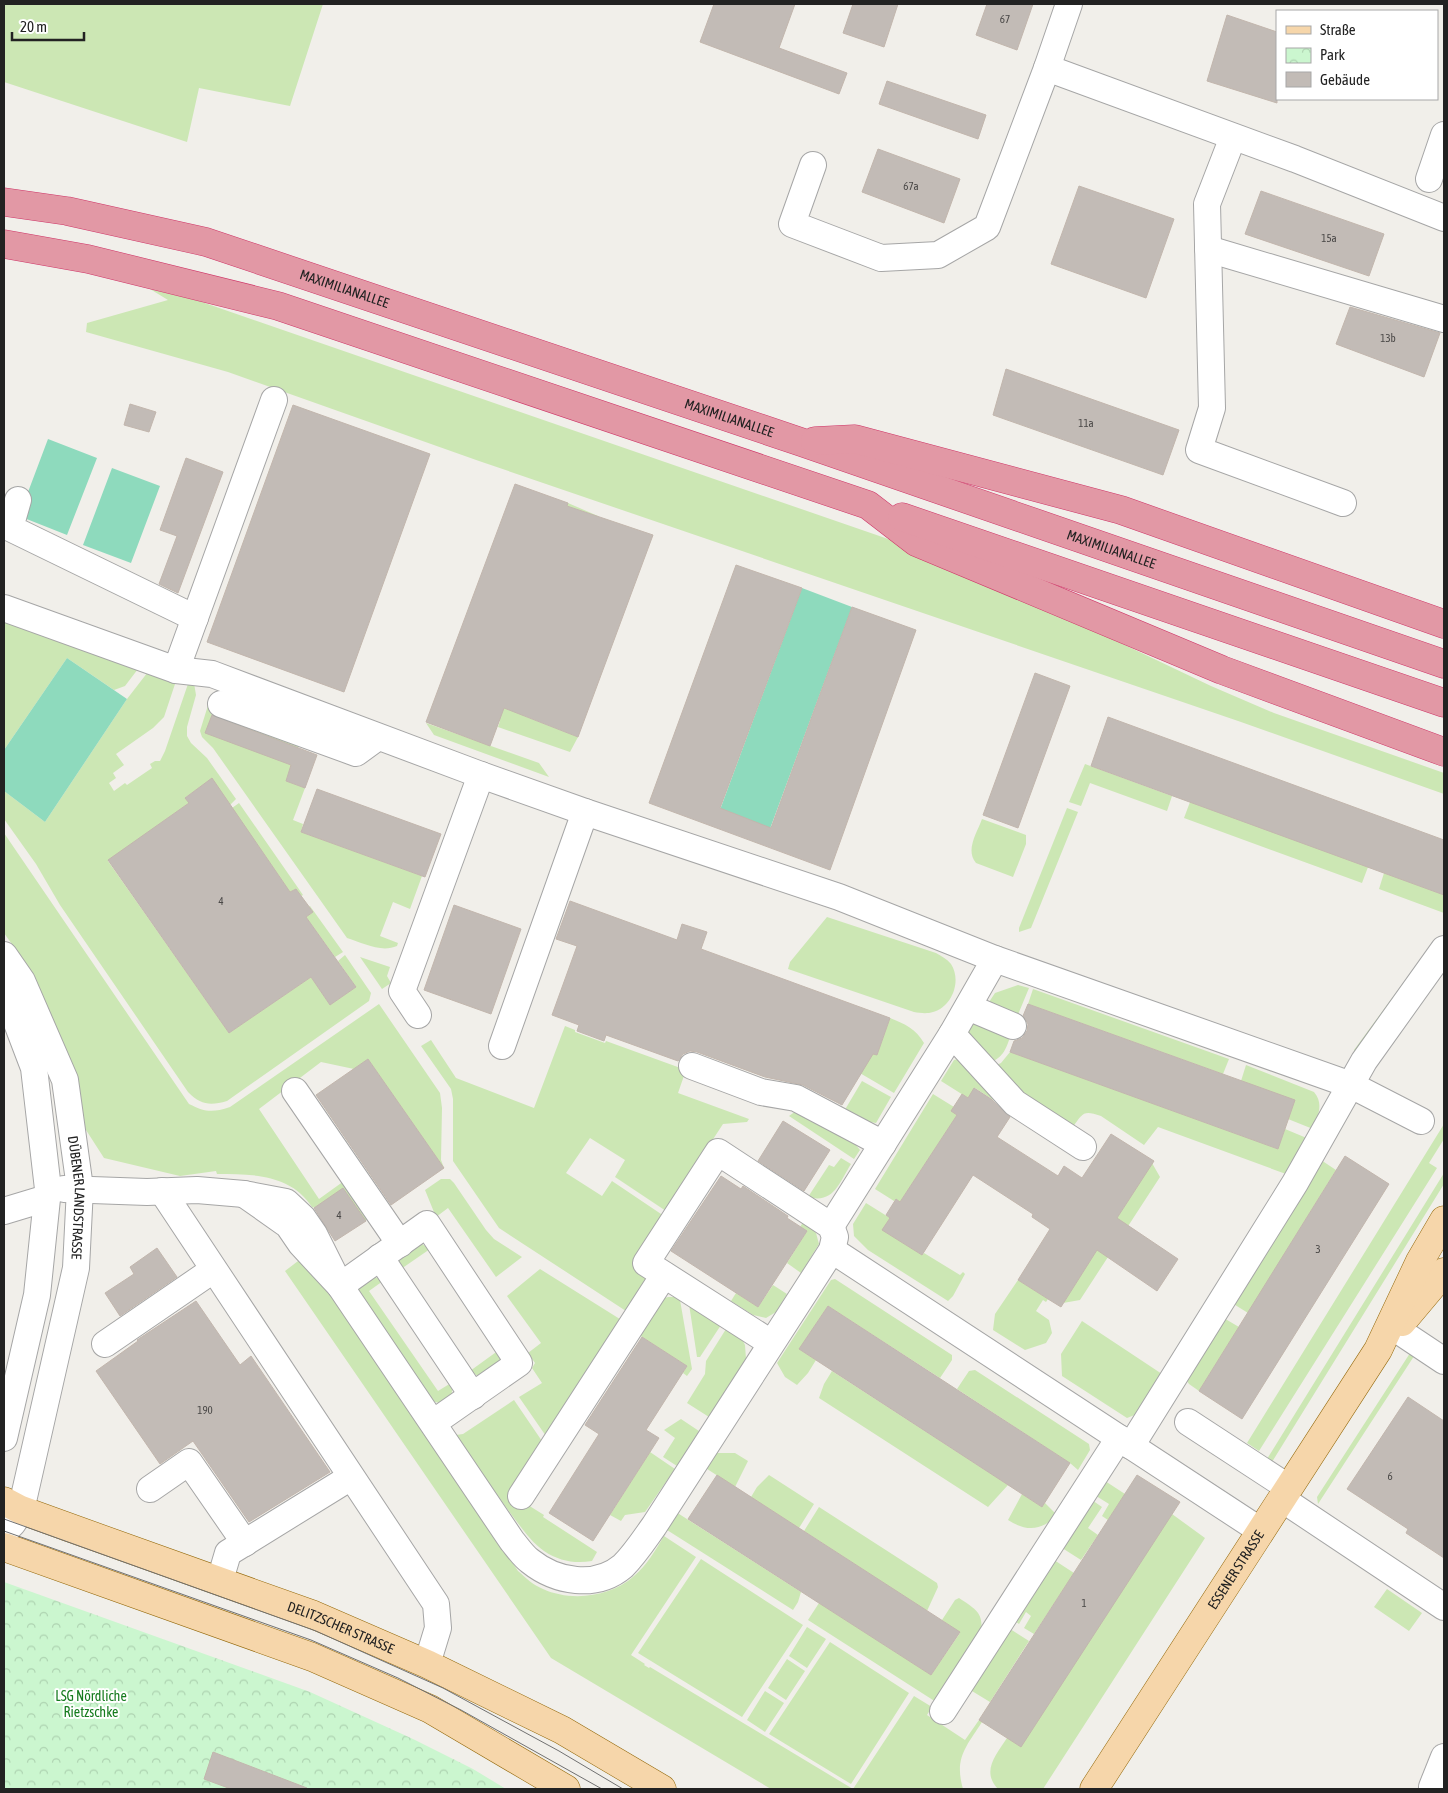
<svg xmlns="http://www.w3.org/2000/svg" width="1448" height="1793" viewBox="0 0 1448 1793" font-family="'Asap Condensed',sans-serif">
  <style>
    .grass { fill: #cce7b4 }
    .park { fill: url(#park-crowns) }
    .pitch { fill: #8edabd }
    .building { fill: #c2bbb6; stroke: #c2b6ad }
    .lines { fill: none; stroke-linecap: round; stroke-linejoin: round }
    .minor-casing { stroke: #a6a6a6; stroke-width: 28 }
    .major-casing { stroke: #94690b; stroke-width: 29 }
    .highway-casing { stroke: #cf3769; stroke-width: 29 }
    .minor { stroke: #fff; stroke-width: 26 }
    .major { stroke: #f6d6aa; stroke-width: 28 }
    .highway { stroke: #e298a5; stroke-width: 28 }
    .tram { stroke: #707070; stroke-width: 1 }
    .labels { text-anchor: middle; stroke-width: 4; stroke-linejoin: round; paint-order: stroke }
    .number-label { font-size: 11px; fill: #4a4847 }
    .street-label { font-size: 14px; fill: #222; stroke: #fff }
    .park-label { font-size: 14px; fill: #157b1e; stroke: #fff }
  </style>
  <defs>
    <pattern id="park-crowns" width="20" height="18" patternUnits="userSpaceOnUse" patternTransform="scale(1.25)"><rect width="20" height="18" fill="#cbf6cf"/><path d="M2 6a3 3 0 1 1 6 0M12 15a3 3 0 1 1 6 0" fill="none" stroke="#aed3b1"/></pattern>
  </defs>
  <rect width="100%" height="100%" fill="#f1efea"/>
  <path class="grass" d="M 4,4 L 323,4 L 290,106 L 199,88 L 187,142 L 4,82 Z
    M 150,289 L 199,301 L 891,540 L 982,577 L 1211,686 L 1274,713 L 1444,773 L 1444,794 L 1241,722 L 479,461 L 228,372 L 86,332 L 87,323 L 168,300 Z
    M 568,503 L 598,516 L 524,716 L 578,737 L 570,752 L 498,727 L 500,721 L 489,717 Z
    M 4,615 L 141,665 L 125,686 L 114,690 L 67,658 L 4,750 Z
    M 151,668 L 177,678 L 164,717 L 153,728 L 116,754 L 124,765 L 113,773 L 116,778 L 109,783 L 114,791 L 125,783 L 127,785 L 152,768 L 150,764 L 155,761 L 160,761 L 165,751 L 189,681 L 194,683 L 196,695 L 187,727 L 187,736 L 191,743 L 207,758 L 236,799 L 230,805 L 212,779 L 186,797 L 189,803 L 108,861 L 229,1033 L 311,977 L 330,1005 L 356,987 L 338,961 L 345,955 L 371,993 L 369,1001 L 227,1101 C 210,1106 201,1105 188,1092 L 60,905 L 36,864 L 4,819 L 4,791 L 45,822 L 127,699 Z
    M 210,699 L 299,745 L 286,781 L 305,788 L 293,820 L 303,824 L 301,832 L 422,876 L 410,909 L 393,902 L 380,936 L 398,943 L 397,946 C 381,953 363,943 347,938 L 213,748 L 202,737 L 200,731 Z
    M 426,723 L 539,763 L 549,777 L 434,735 Z
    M 1085,764 L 1172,796 L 1167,811 L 1090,783 L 1081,806 L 1069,802 Z
    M 1190,802 L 1368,867 L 1362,883 L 1184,818 Z
    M 239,803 L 303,895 L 301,896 L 296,889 L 290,892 L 232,808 Z
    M 1067,808 L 1078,812 L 1031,928 L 1019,932 L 1019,928 Z
    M 982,819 L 1026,835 L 1026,844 L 1013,877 L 976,863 C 965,850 977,833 982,819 Z
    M 4,833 L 189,1104 C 205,1112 212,1113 230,1107 L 379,1004 L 440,1093 L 442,1108 L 441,1160 L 444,1168 L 368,1059 L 354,1069 L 321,1062 L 259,1109 L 319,1199 L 344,1181 L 369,1218 L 365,1221 L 312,1207 C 291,1174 252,1174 217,1174 L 216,1171 L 180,1176 L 104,1158 L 77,1116 L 16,950 L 4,933 Z
    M 1384,873 L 1444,895 L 1444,913 L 1379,889 Z
    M 309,906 L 310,906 L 343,952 L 335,957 L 306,917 L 313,912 Z
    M 827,917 L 936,953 C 941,956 947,959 951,964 C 962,981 952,1007 933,1012 C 927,1014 920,1013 914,1012 L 788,969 L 790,962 Z
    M 1431,945 L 1354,1057 L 1354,1050 Z
    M 360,957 L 390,967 L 387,976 L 391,983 L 382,989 Z
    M 1018,985 L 1029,988 L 1017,1017 L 987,1005 L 995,993 Z
    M 1033,989 L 1229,1059 L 1223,1074 L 1028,1004 Z
    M 890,1018 C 905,1024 916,1029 924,1043 L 894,1093 L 841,1062 L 841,1043 L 877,1055 Z
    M 974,1023 L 1010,1037 C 1005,1052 1003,1056 989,1064 L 967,1034 Z
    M 565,1026 L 575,1030 L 575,1032 L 605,1043 L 606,1041 L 686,1070 L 678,1093 L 749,1119 L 747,1122 L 723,1124 L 666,1211 L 615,1177 L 625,1160 L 590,1138 L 566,1173 L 602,1196 L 612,1181 L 664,1216 L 633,1263 L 653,1277 L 629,1313 L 499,1228 L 453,1161 L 453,1099 L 451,1089 L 421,1046 L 431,1040 L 456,1078 L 534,1108 Z
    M 1010,1052 L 1278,1149 L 1285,1129 L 1309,1139 L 1286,1174 L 1158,1127 L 1144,1145 L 1101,1116 C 1083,1110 1083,1113 1073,1127 L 1010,1087 L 992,1067 L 1001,1063 Z
    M 962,1058 L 1013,1113 L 975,1088 L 968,1098 L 941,1081 L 954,1060 Z
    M 1246,1065 L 1314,1092 C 1324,1104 1318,1115 1313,1129 L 1288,1119 L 1241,1081 Z
    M 862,1081 L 891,1097 L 876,1123 L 854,1119 L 843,1113 Z
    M 933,1094 L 954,1107 L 952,1111 L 957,1115 L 900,1202 L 896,1199 L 894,1201 L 875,1189 Z
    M 800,1108 L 846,1133 L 860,1150 L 854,1159 L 789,1116 Z
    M 1444,1124 L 1444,1139 L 1429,1163 L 1437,1168 L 1259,1451 L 1247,1443 Z
    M 841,1158 L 851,1164 C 839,1183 834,1204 808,1197 L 829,1165 L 834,1167 Z
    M 1321,1160 L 1336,1170 L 1248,1313 L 1232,1303 Z
    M 1152,1163 L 1160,1177 L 1080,1300 L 1063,1303 Z
    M 1444,1173 L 1444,1184 L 1272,1462 L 1267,1459 Z
    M 441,1179 L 450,1179 L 454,1183 L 486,1230 L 494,1239 L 522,1257 L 496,1277 L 448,1208 L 436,1217 L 425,1190 Z
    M 866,1203 L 890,1218 L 883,1230 L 922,1255 L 924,1253 L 960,1275 L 963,1272 L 965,1274 L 953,1296 L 948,1301 L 868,1250 L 854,1236 L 853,1224 Z
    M 804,1221 L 816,1233 L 819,1244 L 801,1273 L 787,1263 L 807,1231 L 800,1227 Z
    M 422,1244 L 430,1249 L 401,1269 L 399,1262 L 400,1258 Z
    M 302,1258 L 331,1292 L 518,1571 C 526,1578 533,1585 543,1589 C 571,1602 611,1597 634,1576 C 647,1565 655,1551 664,1536 L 696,1557 L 631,1655 L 645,1664 L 644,1665 L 649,1668 L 650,1667 L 853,1789 L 771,1789 L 551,1658 L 285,1271 Z
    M 540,1269 L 623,1321 L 548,1439 L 519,1397 L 542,1383 L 532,1368 L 535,1363 L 528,1353 L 541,1343 L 507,1296 Z
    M 373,1276 L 383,1281 L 369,1291 L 438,1391 L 451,1383 L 453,1387 L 451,1396 L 440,1403 L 435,1402 L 430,1398 L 360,1295 L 359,1290 L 360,1285 Z
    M 835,1279 L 952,1355 L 952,1360 L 940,1378 L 828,1306 L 799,1349 L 816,1360 L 808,1373 L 797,1385 L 785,1377 L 777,1363 L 831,1280 Z
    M 1018,1280 L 1048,1299 L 1046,1302 L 1043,1300 L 1036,1311 L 1049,1320 L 1052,1333 L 1046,1343 L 1025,1350 L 993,1330 L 995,1314 Z
    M 773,1285 L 787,1294 L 776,1312 L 766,1318 L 753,1315 L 731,1301 L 736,1293 L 758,1307 Z
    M 668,1297 L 675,1297 L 680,1300 L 692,1369 L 687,1376 L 683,1373 L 687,1366 L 636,1333 L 662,1299 Z
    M 689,1304 L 721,1325 L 700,1357 L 697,1357 Z
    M 1222,1317 L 1239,1327 L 1199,1391 L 1189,1384 L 1185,1378 Z
    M 1082,1321 L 1162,1374 L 1137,1414 L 1127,1418 L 1062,1376 L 1061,1354 Z
    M 726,1329 L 742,1339 L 745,1345 L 746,1359 L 709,1417 L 687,1403 L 705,1374 L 706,1361 Z
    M 499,1350 L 502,1358 L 501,1362 L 478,1376 L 470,1371 Z
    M 1412,1350 L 1418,1350 L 1318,1504 L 1317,1497 Z
    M 975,1370 L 1089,1444 L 1090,1450 L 1078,1470 L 1070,1463 L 957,1389 L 969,1371 Z
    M 832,1371 L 1008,1485 L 988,1507 L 819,1398 L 824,1384 Z
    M 514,1400 L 544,1444 L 512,1495 L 544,1515 L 543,1517 L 597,1552 L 592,1561 C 575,1564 559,1561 544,1551 C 531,1542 521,1527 511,1514 C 492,1488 474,1462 456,1435 L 463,1434 Z
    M 681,1419 L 699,1431 L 677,1466 L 663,1457 L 675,1438 L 664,1430 Z
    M 650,1452 L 675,1469 L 645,1512 L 625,1515 L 621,1521 L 610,1515 Z
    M 713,1453 L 735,1453 L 748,1461 L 735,1487 L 704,1467 Z
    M 769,1475 L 814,1504 L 799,1528 L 751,1497 L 757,1487 Z
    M 1102,1479 L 1125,1494 L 1108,1520 L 1102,1516 L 1109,1504 L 1093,1494 Z
    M 1022,1494 L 1042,1507 L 1045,1503 L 1057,1515 C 1041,1531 1027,1532 1008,1520 Z
    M 1089,1498 L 1102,1507 L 1088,1528 L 1098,1535 L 1081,1560 L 1059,1546 Z
    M 819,1507 L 937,1583 L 938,1587 L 927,1611 L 804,1531 Z
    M 676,1512 L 801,1592 L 798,1602 L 793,1610 L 667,1530 Z
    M 1172,1514 L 1205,1538 L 1043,1789 L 998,1789 C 981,1771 996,1755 1007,1738 Z
    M 1051,1558 L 1074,1573 L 1034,1634 L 1024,1628 L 1031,1616 L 1026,1612 L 1019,1624 L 1012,1619 Z
    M 701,1559 L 803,1625 L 742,1717 L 638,1653 Z
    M 1387,1589 L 1422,1613 L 1409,1631 L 1374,1607 Z
    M 959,1598 C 975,1609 984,1612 981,1633 L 936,1702 L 808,1620 L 819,1603 L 931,1675 L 960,1633 L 942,1620 L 955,1600 Z
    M 807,1627 L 826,1639 L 807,1668 L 789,1656 Z
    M 1007,1627 L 1029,1641 L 990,1702 L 967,1688 Z
    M 830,1642 L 909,1693 L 851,1784 L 769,1734 Z
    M 787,1659 L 805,1671 L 786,1700 L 768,1688 Z
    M 765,1691 L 784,1703 L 765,1732 L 747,1720 Z
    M 914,1696 L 932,1707 L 927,1715 L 965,1740 L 979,1720 L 982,1722 C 966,1747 954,1758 963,1789 L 853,1789 Z"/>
  <path class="park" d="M 4,1582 L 310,1692 L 413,1739 L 473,1769 L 506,1789 L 4,1789 Z"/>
  <path class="pitch" d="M 48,439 L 97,458 L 67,535 L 19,516 Z
    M 112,468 L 160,486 L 131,563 L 83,545 Z
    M 802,588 L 852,607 L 764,845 L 714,826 Z
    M 67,658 L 127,699 L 45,822 L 4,791 L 4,750 Z"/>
  <path class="building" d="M 714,4 L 795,4 L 779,48 L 847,73 L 839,94 L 700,42 Z
    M 853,4 L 898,4 L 884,47 L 843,33 Z
    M 987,4 L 1033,4 L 1017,50 L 976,35 Z
    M 1227,15 L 1277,32 L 1277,103 L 1207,81 Z
    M 887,81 L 986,115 L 978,139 L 879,104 Z
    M 878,149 L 960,179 L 944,223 L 862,192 Z
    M 1079,186 L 1174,219 L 1146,298 L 1051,264 Z
    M 1261,191 L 1384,234 L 1369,276 L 1245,234 Z
    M 1350,307 L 1440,333 L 1424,377 L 1336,344 Z
    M 1006,369 L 1179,430 L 1163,475 L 993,415 Z
    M 130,404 L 156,412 L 149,432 L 124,425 Z
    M 293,405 L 430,454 L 344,692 L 207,642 Z
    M 186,458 L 223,472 L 178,593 L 159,584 L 177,536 L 160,530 Z
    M 515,484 L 568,503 L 567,506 L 653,535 L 578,737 L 504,708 L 490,746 L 426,722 Z
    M 736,565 L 802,588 L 720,808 L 771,828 L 852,607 L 916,630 L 830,870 L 649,803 Z
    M 1035,673 L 1070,686 L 1018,828 L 983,815 Z
    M 212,715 L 317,755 L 305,788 L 286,781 L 291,765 L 205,733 Z
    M 1108,717 L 1444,840 L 1444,895 L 1091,766 Z
    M 212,778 L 290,892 L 296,889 L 313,912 L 306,917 L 356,987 L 330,1005 L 311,977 L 229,1033 L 108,860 L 189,803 L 185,798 Z
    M 317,789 L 441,834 L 425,877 L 301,832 Z
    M 570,901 L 677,940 L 682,924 L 707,932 L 701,949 L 890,1018 L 877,1055 L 873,1054 L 842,1105 L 803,1085 L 765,1077 L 697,1052 L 690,1051 L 683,1054 L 678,1061 L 606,1035 L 604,1041 L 577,1031 L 579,1025 L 552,1015 L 577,946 L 556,939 Z
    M 454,905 L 521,929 L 491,1014 L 424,990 Z
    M 1028,1004 L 1295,1100 L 1278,1149 L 1010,1052 L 1014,1041 L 1022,1038 L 1027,1031 L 1028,1024 L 1023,1016 Z
    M 368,1059 L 444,1168 L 391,1205 L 316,1095 Z
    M 974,1088 L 991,1099 L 1010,1117 L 997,1137 L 1058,1176 L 1064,1166 L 1082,1178 L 1111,1134 L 1154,1161 L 1117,1218 L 1178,1259 L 1157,1291 L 1097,1250 L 1061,1307 L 1048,1299 L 1018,1280 L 1050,1229 L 1032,1217 L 1033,1214 L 973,1175 L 922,1255 L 882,1230 L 890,1218 L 886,1215 L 896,1199 L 900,1202 L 957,1115 L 951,1111 L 962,1094 L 968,1098 Z
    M 783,1121 L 830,1150 L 804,1191 L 758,1161 Z
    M 1345,1156 L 1389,1184 L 1242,1419 L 1199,1391 Z
    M 721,1176 L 741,1189 L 743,1186 L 788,1216 L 787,1218 L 807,1231 L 758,1307 L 671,1251 Z
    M 343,1188 L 366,1221 L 335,1241 L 314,1208 Z
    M 157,1248 L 177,1277 L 120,1316 L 105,1293 L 134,1274 L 130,1267 Z
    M 196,1301 L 240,1365 L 251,1356 L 330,1472 L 249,1522 L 193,1441 L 160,1464 L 96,1371 L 138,1341 L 137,1340 Z
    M 828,1306 L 1070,1463 L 1042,1507 L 799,1349 Z
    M 642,1337 L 687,1366 L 646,1430 L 659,1438 L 593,1541 L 549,1513 L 599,1434 L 585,1425 Z
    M 1408,1397 L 1444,1421 L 1444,1558 L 1406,1533 L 1408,1529 L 1347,1489 Z
    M 717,1475 L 960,1632 L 931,1675 L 688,1519 Z
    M 1137,1475 L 1180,1502 L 1021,1747 L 979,1720 Z
    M 213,1752 L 307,1788 L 307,1789 L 231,1789 L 204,1779 Z"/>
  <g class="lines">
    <g class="minor-casing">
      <g id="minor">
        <path d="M 1047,68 L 1295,159 L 1444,218"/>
        <path d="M 1233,137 L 1207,204 L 1212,408 L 1199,450 L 1343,503"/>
        <path d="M 813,165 L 792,224 L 881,258 L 938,255 L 987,227 L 1047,68 L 1069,4"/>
        <path d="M 1429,179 L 1444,135"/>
        <path d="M 1208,249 L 1444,319"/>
        <path d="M 18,500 L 10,528 L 195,618"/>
        <path d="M 4,608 L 176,670 L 212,674 L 481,775 L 585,812 L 839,897 L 995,959 L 1351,1085 L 1421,1121"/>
        <path d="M 176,670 L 274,400"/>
        <path d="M 221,704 L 356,753 L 378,737"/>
        <path id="s1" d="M 4,955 L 22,981 L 65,1080 L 80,1188 L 76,1268 L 21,1510 L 13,1523 L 4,1532"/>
        <path d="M 4,989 L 34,1068 L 48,1189 L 37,1295 L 4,1438"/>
        <path d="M 968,1007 L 1013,1026"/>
        <path d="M 418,1015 L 402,991 L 481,775"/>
        <path d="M 952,1034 L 1015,1103 L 1083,1147"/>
        <path d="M 502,1046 L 585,812"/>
        <path d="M 692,1066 L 761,1092 L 796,1098 L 883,1144"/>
        <path d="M 295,1091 L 400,1244"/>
        <path d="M 64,1189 L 147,1192 L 197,1190 L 244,1194"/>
        <path d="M 162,1191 L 436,1604 L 438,1628 L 427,1664"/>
        <path d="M 244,1194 L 286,1202 L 303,1218 L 314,1234 L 340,1286 L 301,1244 L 288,1225 Z"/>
        <path d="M 4,1211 L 47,1198"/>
        <path d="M 831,1226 L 952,1034 L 995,959"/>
        <path d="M 832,1250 L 1261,1531"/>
        <path d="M 380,1257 L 473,1396"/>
        <path d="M 1396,1329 L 1444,1361"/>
        <path d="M 105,1344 L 213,1270"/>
        <path d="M 1188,1422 L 1289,1488"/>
        <path d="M 433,1423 L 519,1363 L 427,1224 L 340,1286 L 512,1541 C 518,1548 523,1556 530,1561 C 556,1582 596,1589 623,1566 C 635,1554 644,1540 654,1526 L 832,1250 L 835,1237 L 831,1226 L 718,1152 L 646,1263 L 771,1343"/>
        <path d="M 1131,1446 L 1295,1183 L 1364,1061 L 1444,949"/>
        <path d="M 150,1489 L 189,1462 L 245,1543"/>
        <path d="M 521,1496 L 664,1275"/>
        <path d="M 1282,1499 L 1444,1607"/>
        <path d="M 220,1580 L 228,1553 L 351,1477"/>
        <path d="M 943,1711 L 1119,1438"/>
        <path d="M 1432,1787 L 1444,1757"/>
      </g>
    </g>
    <g class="major-casing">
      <g id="major">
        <path d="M 1402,1322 L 1444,1272"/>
        <path id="s2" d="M 4,1501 L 21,1510 L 68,1527 L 314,1615 L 427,1664 L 562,1730 L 662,1789"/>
        <path d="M 4,1547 L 312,1657 L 430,1709 L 566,1789"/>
        <path id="s3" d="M 1094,1789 L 1378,1350 L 1420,1261 L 1444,1220"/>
      </g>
    </g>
    <g class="highway-casing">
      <g id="highway">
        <path id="s4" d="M 4,202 L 67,211 L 206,242 L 801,442 L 1444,664"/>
        <path d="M 4,244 L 88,259 L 278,306 L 868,505 L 916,542 L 1222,670 L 1444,752"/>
        <path d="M 815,441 L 855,439 L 1121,510 L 1444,624"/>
        <path d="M 902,517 L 1444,703"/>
      </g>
    </g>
    <use href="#minor" class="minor"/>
    <use href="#major" class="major"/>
    <use href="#highway" class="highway"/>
    <path class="tram" d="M 4,1519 L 316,1631 L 443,1688 L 559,1751 L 623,1789
      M 4,1531 L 311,1640 L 398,1678 L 461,1710 L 602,1789"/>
  </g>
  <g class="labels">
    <g class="number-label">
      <text x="1005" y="23">67</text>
      <text x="911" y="190">67a</text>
      <text x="1329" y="242">15a</text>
      <text x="1388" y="342">13b</text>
      <text x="1086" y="427">11a</text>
      <text x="221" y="905">4</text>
      <text x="339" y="1219">4</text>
      <text x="1318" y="1253">3</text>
      <text x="205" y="1414">190</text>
      <text x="1390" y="1480">6</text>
      <text x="1084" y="1607">1</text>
    </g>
    <g class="street-label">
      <text dy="5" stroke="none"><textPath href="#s4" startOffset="352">MAXIMILIANALLEE</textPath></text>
      <text dy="5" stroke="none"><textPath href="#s4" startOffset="758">MAXIMILIANALLEE</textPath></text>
      <text dy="5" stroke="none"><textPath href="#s4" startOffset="1162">MAXIMILIANALLEE</textPath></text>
      <text dy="5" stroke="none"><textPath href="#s1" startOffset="258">DÜBENER LANDSTRASSE</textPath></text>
      <text dy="5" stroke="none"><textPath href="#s3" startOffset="261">ESSENER STRASSE</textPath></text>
      <text dy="5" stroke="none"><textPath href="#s2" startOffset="360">DELITZSCHER STRASSE</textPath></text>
    </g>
    <g class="park-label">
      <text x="91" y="1701">LSG Nördliche<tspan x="91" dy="16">Rietzschke</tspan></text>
    </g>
  </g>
  <rect width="1448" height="1793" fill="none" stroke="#222222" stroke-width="10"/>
  <rect x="1276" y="10" width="162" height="90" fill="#ffffff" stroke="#a7a7a7"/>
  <rect x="1286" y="26" width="25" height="8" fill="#f6d6aa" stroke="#a7a7a7"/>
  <text x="1320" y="35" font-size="15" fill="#222222">Straße</text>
  <rect x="1286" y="48" width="25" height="15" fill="url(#park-crowns)" stroke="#a7a7a7"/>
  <text x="1320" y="60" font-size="15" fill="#222222">Park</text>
  <rect x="1286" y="72" width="25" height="15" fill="#c2bbb6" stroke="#a7a7a7"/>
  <text x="1320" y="85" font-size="15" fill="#222222">Gebäude</text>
  <path d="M12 32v8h72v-8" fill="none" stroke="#222222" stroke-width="2.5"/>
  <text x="20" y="32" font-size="15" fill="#222222" stroke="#ffffff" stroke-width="4" paint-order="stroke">20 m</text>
</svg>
